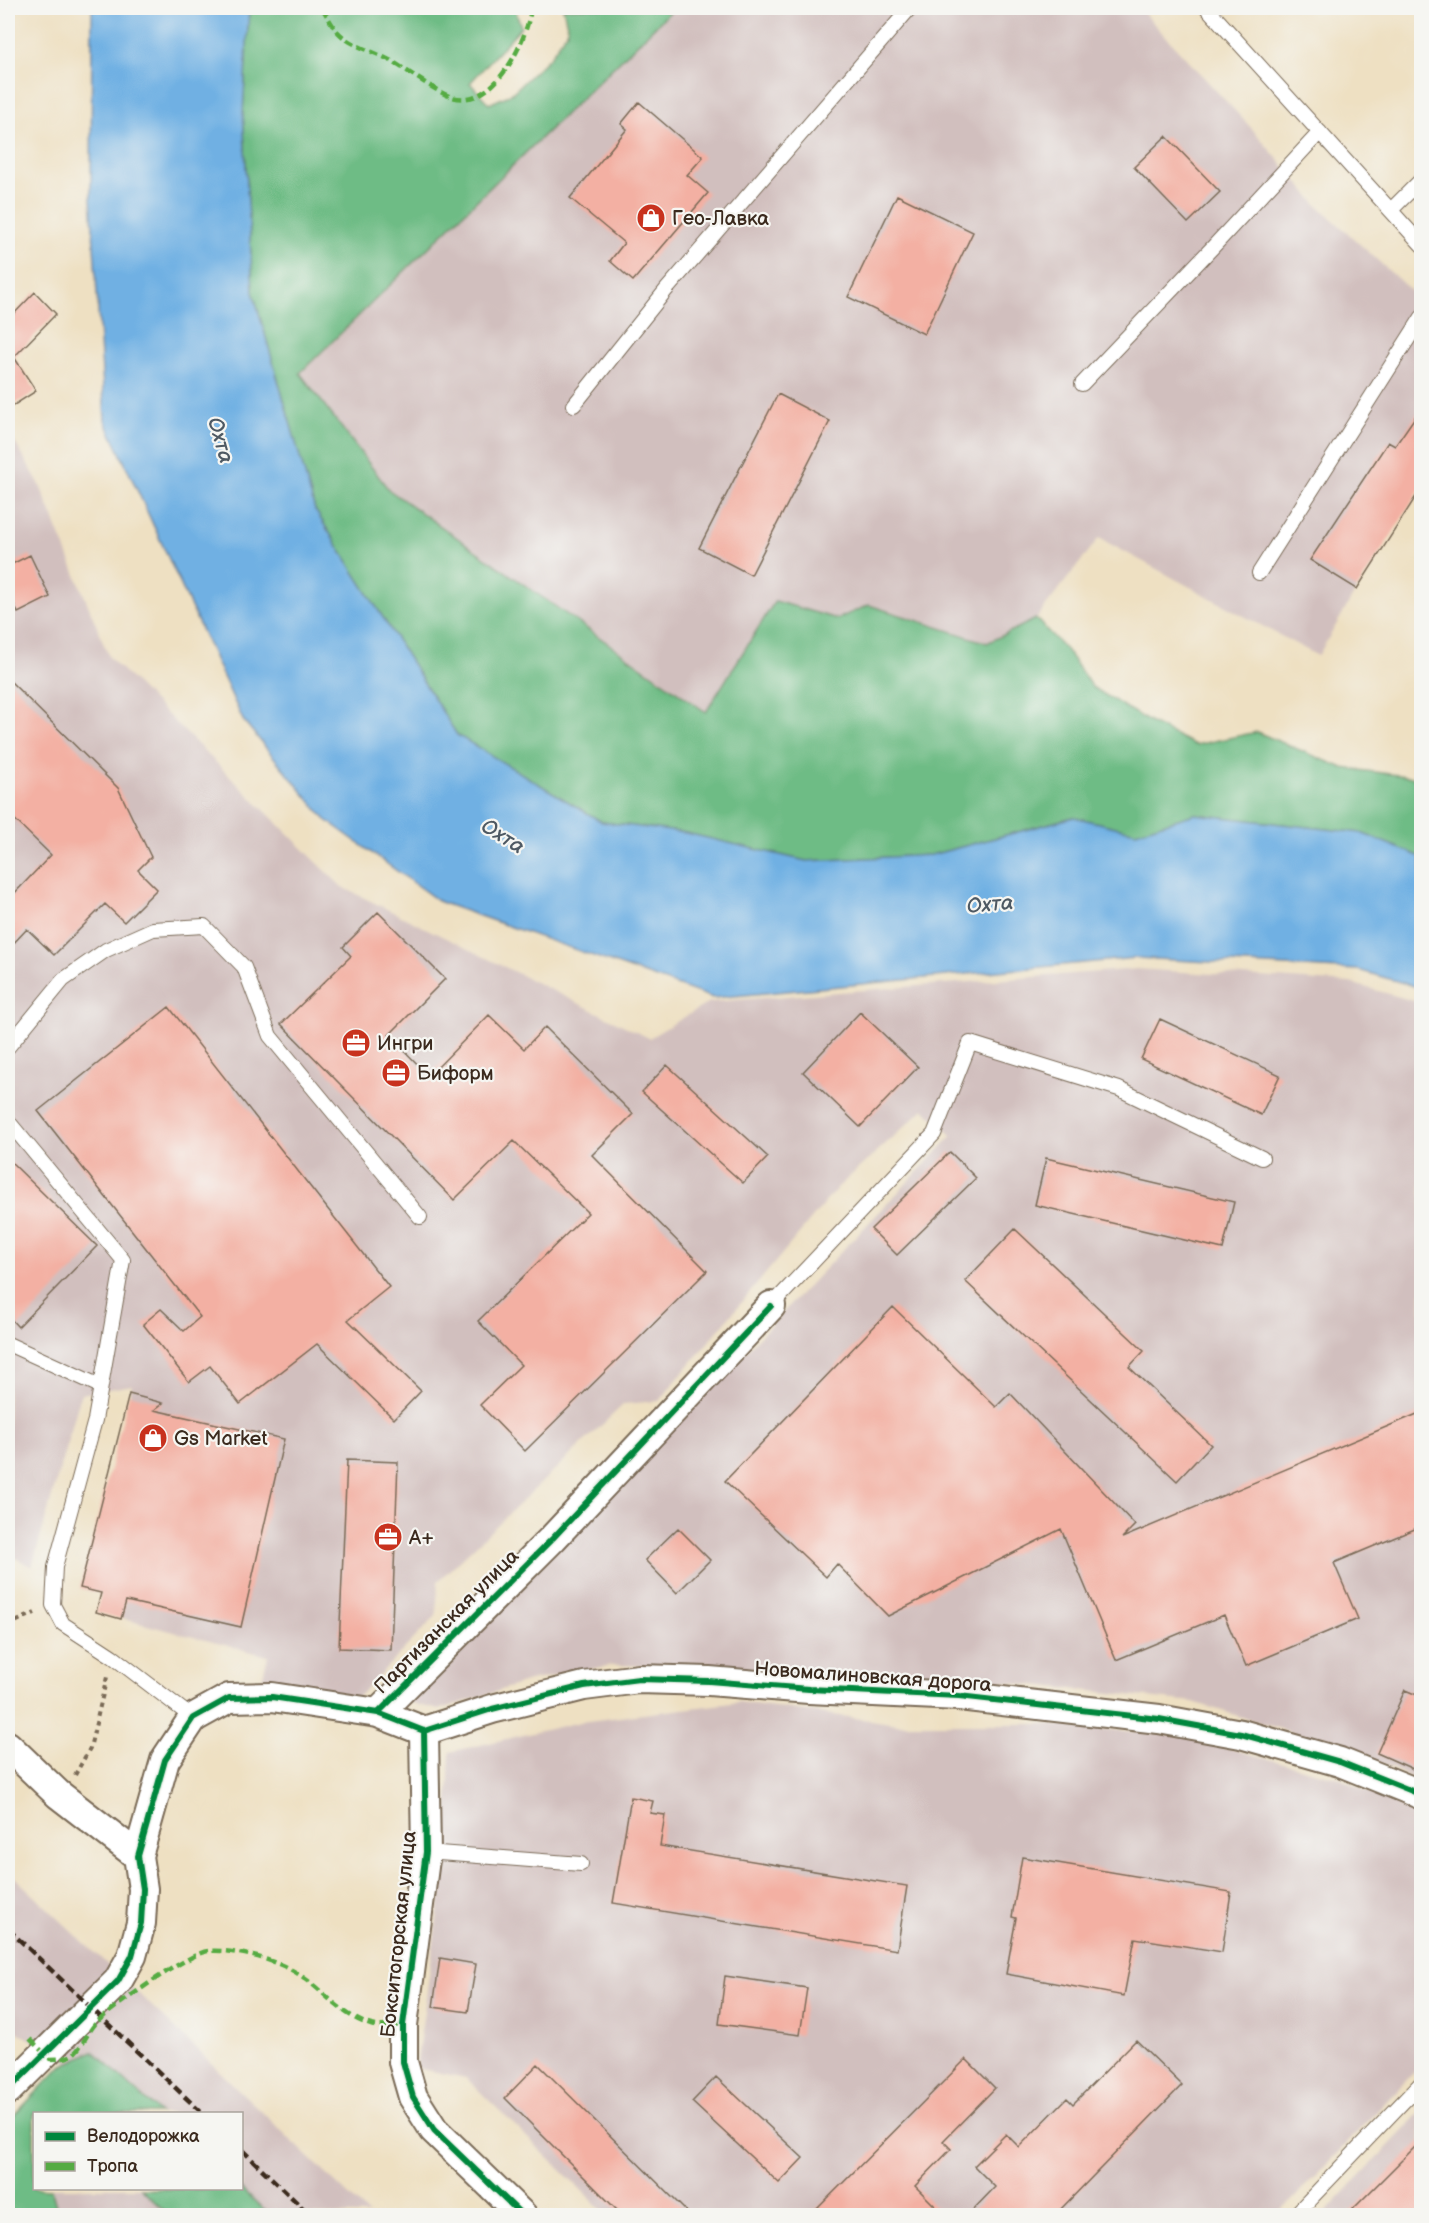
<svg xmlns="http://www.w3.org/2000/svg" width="1429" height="2223" viewBox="0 0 1429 2223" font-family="'Balsamiq Sans',sans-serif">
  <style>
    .industrial { fill: #d1bfbe }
    .forest { fill: #6ebc85; stroke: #547352; stroke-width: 1.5 }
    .water { fill: #70b0e3; stroke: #566d80; stroke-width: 1.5 }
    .building { fill: #f3b0a3 }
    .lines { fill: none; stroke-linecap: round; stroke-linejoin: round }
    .lane-casing { stroke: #7a6a57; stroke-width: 16 }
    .street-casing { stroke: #7a6a57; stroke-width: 32 }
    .path { stroke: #7a6a57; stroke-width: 4; stroke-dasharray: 4.5 4.5; stroke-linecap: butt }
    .lane { stroke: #fff; stroke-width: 14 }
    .street { stroke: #fff; stroke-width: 28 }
    .rail { stroke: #3b2a1e; stroke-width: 4.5; stroke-dasharray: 9 4.5; stroke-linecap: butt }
    .quiet { stroke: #55ab43; stroke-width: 4.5; stroke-dasharray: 9 4.5; stroke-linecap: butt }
    .cycleway-casing { stroke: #f6f6f2; stroke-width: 10 }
    .cycleway { stroke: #00873e; stroke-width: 6 }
    .labels { text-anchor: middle; stroke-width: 4.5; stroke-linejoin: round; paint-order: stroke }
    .poi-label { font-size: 20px; fill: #3b2a1e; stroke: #f6f6f2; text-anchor: start }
    .street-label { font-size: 20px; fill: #3b2a1e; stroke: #f6f6f2 }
    .water-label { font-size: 21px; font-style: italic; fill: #4e5963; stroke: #f6f6f2 }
  </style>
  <rect width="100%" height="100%" fill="#f6f6f2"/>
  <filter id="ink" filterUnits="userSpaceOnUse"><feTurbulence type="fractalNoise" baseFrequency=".0167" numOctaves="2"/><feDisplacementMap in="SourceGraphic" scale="12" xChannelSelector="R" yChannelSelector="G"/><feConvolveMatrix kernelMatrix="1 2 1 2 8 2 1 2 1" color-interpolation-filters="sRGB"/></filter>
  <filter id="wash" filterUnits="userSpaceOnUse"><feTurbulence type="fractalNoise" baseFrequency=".008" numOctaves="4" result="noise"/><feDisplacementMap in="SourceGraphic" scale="24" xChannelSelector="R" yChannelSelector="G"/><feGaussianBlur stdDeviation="1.35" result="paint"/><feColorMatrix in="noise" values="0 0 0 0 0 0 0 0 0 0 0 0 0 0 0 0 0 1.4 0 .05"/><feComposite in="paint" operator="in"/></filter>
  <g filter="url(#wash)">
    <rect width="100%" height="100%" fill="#eee0c2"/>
    <path class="industrial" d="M 674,8 L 1139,8 L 1253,130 L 1317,205 L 1421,300 L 1421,487 L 1357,589 L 1318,656 L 1099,538 L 1036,619 L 987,643 L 869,605 L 837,619 L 775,601 L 706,712 L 389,490 L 300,374 Z
      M 8,431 L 39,483 L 109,657 L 342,887 L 649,1038 L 710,1002 L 1137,969 L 1350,983 L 1421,1003 L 1421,1782 L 1361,1754 L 1193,1702 L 969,1678 L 842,1676 L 686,1667 L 612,1665 L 529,1681 L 439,1710 L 404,1701 L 581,1523 L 952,1136 L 924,1109 L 838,1187 L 659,1401 L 624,1404 L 438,1581 L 436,1616 L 356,1699 L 261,1683 L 268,1656 L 96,1612 L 101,1594 L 80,1588 L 132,1385 L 81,1394 L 32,1567 L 8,1554 Z
      M 739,1702 L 898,1724 L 1048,1724 L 1183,1736 L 1339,1778 L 1421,1816 L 1421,2065 L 1278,2215 L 607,2215 L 466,2078 L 416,2068 L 446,1855 L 450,1752 L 580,1722 Z
      M 8,1871 L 159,2013 L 369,2215 L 8,2215 L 34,2188 L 242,2188 L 242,2114 L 45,2113 L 81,2070 L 8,2026 Z
      M 1421,2112 L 1421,2215 L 1323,2215 Z"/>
    <path class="forest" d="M 249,8 L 515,8 L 521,27 L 470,83 L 489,104 L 511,94 L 550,57 L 568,30 L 563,8 L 674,8 L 300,373 L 389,490 L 706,712 L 775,601 L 837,619 L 869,605 L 987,643 L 1036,619 L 1067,651 L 1092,687 L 1151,723 L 1195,745 L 1257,732 L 1343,768 L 1421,778 L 1421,857 L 1361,833 L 1195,814 L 1136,832 L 1073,817 L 931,855 L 806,861 L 686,833 L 602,822 L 457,735 L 315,510 L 253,292 L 243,113 Z
      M 93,2051 L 160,2113 L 34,2114 L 34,2188 L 51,2189 L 59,2215 L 8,2215 L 8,2122 L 61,2066 Z
      M 141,2189 L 241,2189 L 270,2215 L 169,2215 Z"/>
    <path class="water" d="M 92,8 L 249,8 L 243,113 L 253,292 L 315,510 L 457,735 L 602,822 L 686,833 L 806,861 L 931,855 L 1074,817 L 1136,832 L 1195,814 L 1361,833 L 1421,857 L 1421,988 L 1358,970 L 1136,958 L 713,998 L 440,902 L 325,819 L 243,720 L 105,420 L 91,198 Z"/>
    <g id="blocks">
      <path class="building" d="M 639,102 L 703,157 L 687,175 L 708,193 L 633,281 L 610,261 L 624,243 L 570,198 L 627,129 L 621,124 Z
        M 1166,136 L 1220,192 L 1188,223 L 1134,167 Z
        M 897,195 L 973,232 L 924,334 L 848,297 Z
        M 35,292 L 56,314 L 14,357 L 36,391 L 8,409 L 8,320 Z
        M 778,394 L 830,421 L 751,575 L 699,548 Z
        M 1422,407 L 1422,487 L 1357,589 L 1310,560 L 1388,442 L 1395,446 Z
        M 30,555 L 50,597 L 18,613 L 8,591 L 8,566 Z
        M 8,679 L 118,788 L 151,857 L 138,870 L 157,889 L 124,922 L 105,904 L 54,955 L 27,929 L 8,949 L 8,900 L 51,855 L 8,813 Z
        M 378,912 L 445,979 L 389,1035 L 429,1076 L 489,1015 L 524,1049 L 545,1027 L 633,1114 L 592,1155 L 707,1271 L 525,1451 L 480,1405 L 521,1365 L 478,1321 L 588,1213 L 514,1141 L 454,1200 L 281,1024 L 351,956 L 343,947 Z
        M 169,1007 L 389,1287 L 348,1320 L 421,1391 L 394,1419 L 317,1344 L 240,1404 L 210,1366 L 189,1382 L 143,1324 L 161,1309 L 184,1331 L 200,1317 L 38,1111 Z
        M 860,1012 L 918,1067 L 860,1127 L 803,1072 Z
        M 1160,1019 L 1280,1075 L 1261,1115 L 1141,1059 Z
        M 667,1065 L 768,1157 L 743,1183 L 642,1092 Z
        M 950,1152 L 976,1178 L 897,1255 L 871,1229 Z
        M 1046,1158 L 1234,1202 L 1223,1249 L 1035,1205 Z
        M 8,1159 L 97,1246 L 18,1327 L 8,1316 Z
        M 1015,1229 L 1144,1351 L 1129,1367 L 1211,1445 L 1177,1481 L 965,1281 Z
        M 893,1307 L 996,1407 L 1010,1393 L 1135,1525 L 1122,1538 L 1422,1412 L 1422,1526 L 1334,1563 L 1358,1619 L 1246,1666 L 1224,1615 L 1116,1660 L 1061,1529 L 888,1616 L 837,1564 L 826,1577 L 725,1481 Z
        M 129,1394 L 163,1403 L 154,1410 L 284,1439 L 241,1627 L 126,1601 L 121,1619 L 96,1612 L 101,1593 L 80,1588 Z
        M 347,1460 L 398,1462 L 391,1650 L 339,1648 Z
        M 678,1528 L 710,1560 L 677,1593 L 645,1560 Z
        M 1405,1690 L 1422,1697 L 1422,1773 L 1377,1753 Z
        M 631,1797 L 653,1801 L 650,1813 L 665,1815 L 660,1846 L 907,1886 L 897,1950 L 613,1903 Z
        M 1022,1857 L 1231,1892 L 1222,1952 L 1135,1938 L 1124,1996 L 1006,1974 L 1016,1918 L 1012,1917 Z
        M 440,1958 L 476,1964 L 468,2012 L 433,2007 Z
        M 725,1976 L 807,1988 L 800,2035 L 719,2024 Z
        M 1136,2040 L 1182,2085 L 1054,2216 L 967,2216 L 995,2187 L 974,2166 L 1006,2134 L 1019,2147 L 1067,2098 L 1073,2104 Z
        M 966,2059 L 995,2088 L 943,2141 L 951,2149 L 915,2186 L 945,2216 L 810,2216 Z
        M 538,2064 L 691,2216 L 623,2216 L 505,2098 Z
        M 716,2077 L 803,2158 L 779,2183 L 692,2102 Z
        M 1422,2140 L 1422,2216 L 1346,2216 Z"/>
    </g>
  </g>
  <g filter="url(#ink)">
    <use href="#blocks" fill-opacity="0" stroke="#7a6a57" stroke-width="1.5"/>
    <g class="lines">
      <g class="lane-casing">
        <path id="lane" d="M 1207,8 L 1422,245
          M 1391,210 L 1422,179
          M 1082,384 L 1212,248 L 1320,132
          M 574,405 L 666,290 L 910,8
          M 1259,573 L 1422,317
          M 8,1047 L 63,980 L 106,950 L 153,929 L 204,926 L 244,967 L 270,1036 L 420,1217
          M 8,1121 L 123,1260 L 95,1420 L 55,1567 L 53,1605 L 63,1624 L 112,1656 L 193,1718
          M 771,1306 L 934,1134 L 970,1043 L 1119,1089 L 1262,1158
          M 8,1344 L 100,1386
          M 426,1852 L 581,1864
          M 1294,2216 L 1422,2082"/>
      </g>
      <g class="street-casing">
        <path id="street" d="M 378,1713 L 424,1731 L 426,1852 L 403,2025 L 403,2062 L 413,2097 L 434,2130 L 523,2216
          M 424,1731 L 492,1709 L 584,1686 L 639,1679 L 709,1681 L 809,1689 L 959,1696 L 1159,1719 L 1241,1734 L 1340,1762 L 1422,1795
          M 8,1746 L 58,1794 L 138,1856
          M 8,2090 L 118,1981 L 132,1956 L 141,1923 L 143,1889 L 138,1856 L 165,1760 L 193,1718 L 229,1698 L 272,1697 L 378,1713 L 553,1538 L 771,1306"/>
      </g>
      <path class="path" d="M 8,1625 L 35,1613
        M 75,1775 L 90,1748 L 107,1677"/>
      <use href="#lane" class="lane"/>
      <use href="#street" class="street"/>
      <path class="rail" d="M 8,1929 L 203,2114
        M 242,2150 L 311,2216"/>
      <path class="quiet" d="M 322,8 C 327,15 331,24 337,31 C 351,47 375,51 393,62 C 408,71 438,93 452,97 C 494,110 527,41 531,8
        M 30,2039 L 50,2059 C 58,2059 65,2059 72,2055 C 82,2048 88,2031 97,2022 C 113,2007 189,1953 208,1951 C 234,1949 279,1960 300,1975 C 324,1991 343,2017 371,2025 C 380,2028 393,2025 403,2025"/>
      <g class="cycleway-casing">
        <path id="cycleway" d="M 378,1713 L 424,1731 L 426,1852 L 403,2025 L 403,2062 L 413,2097 L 434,2130 L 523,2216
          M 424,1731 L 492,1709 L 584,1686 L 639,1679 L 709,1681 L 809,1689 L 959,1696 L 1159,1719 L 1241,1734 L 1340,1762 L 1422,1795
          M 8,2090 L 118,1981 L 132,1956 L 141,1923 L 143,1889 L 138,1856 L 165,1760 L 193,1718 L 229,1698 L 272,1697 L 378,1713 L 553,1538 L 771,1306"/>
      </g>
      <use href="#cycleway" class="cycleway"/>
    </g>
  </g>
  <defs>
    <g id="shop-disc" transform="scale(1.5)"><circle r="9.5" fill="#c8321e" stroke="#f6f6f2"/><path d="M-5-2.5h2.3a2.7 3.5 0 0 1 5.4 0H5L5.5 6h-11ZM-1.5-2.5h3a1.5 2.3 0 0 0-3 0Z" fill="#fff"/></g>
    <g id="office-disc" transform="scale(1.5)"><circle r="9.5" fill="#c8321e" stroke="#f6f6f2"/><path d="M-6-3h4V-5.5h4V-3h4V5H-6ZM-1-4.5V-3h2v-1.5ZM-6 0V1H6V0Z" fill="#fff"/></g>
  </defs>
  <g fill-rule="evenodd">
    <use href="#shop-disc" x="651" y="218"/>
    <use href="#office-disc" x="356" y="1043"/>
    <use href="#office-disc" x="396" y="1073"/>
    <use href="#shop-disc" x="153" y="1438"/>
    <use href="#office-disc" x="388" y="1537"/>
  </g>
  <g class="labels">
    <g class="poi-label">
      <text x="672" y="225">Гео-Лавка</text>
      <text x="377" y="1050">Ингри</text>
      <text x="417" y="1080">Биформ</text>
      <text x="174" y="1445">Gs Market</text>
      <text x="409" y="1544">А+</text>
    </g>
    <g class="street-label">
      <text transform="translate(446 1621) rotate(-45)" y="7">Партизанская улица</text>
      <text transform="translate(873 1676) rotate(4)" y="7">Новомалиновская дорога</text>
      <text transform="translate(398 1934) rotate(-84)" y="7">Бокситогорская улица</text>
    </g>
    <g class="water-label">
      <text transform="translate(221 440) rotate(74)" y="7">Охта</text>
      <text transform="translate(503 836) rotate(32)" y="7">Охта</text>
      <text transform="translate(990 904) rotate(-5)" y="7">Охта</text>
    </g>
  </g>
  <rect width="1429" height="2223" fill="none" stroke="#f6f6f2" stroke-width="30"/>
  <rect x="33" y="2112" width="210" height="78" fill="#f6f6f2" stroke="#aba49d" stroke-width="1.5"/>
  <rect x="45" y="2132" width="30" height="9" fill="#00873e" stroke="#aba49d" stroke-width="1.5"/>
  <text x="87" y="2142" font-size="18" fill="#3b2a1e">Велодорожка</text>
  <rect x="45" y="2162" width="30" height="9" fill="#55ab43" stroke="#aba49d" stroke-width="1.5"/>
  <text x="87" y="2172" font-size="18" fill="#3b2a1e">Тропа</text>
</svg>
